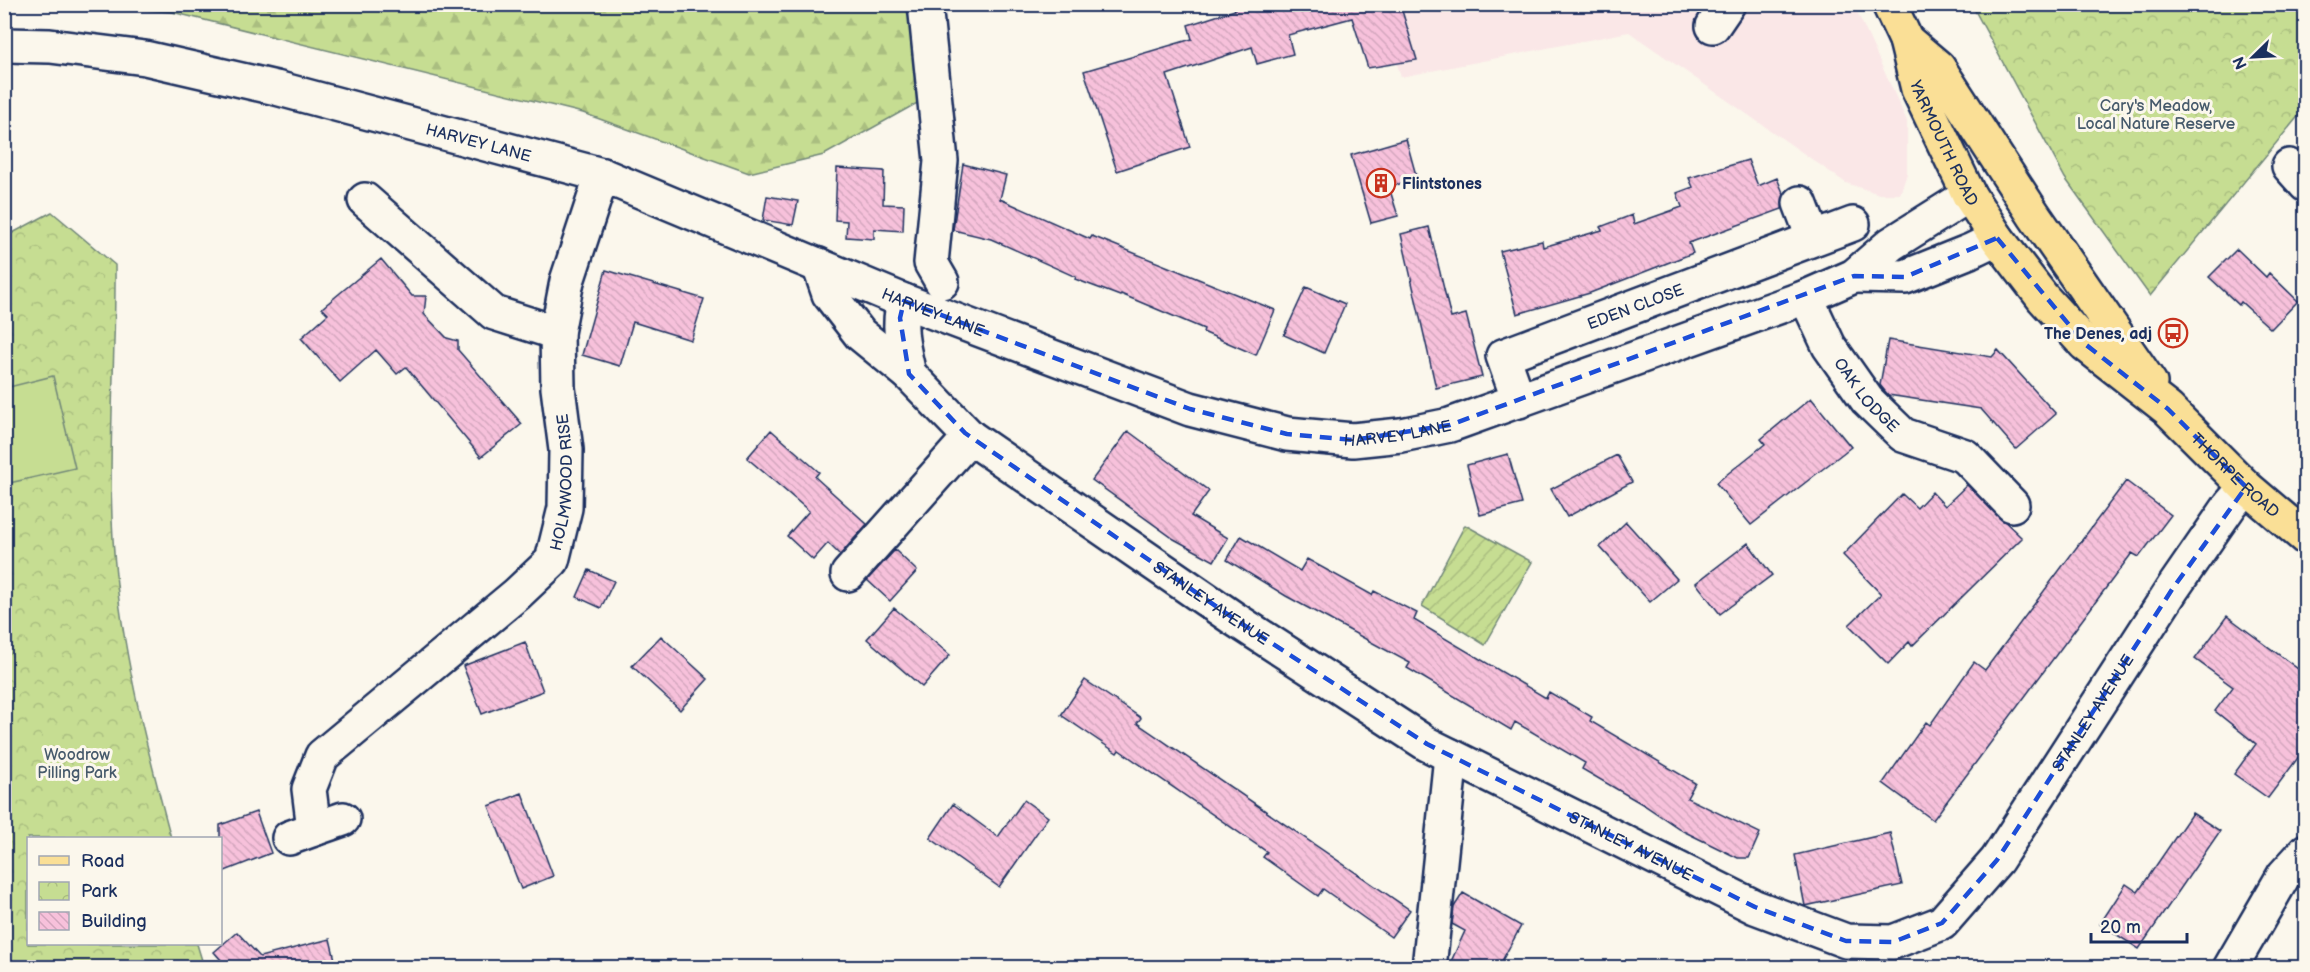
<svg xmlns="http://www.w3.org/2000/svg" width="2310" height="972" viewBox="0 0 2310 972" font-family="'Balsamiq Sans',sans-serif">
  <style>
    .built { fill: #fae7e7 }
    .forest { fill: url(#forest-firs); stroke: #708678; stroke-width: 1.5 }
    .park { fill: url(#park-crowns); stroke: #708678; stroke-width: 1.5 }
    .garden { fill: url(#garden-furrows); stroke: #708678; stroke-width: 1.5 }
    .pitch { fill: #c6dd92; stroke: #708678; stroke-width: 1.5 }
    .building { fill: url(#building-back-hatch); stroke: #1b2f5e; stroke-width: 1.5 }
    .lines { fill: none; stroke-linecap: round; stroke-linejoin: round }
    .minor-casing { stroke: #1b2f5e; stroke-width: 38 }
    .major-casing { stroke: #1b2f5e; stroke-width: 38 }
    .minor { stroke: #fbf7ec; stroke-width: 33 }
    .major { stroke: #fadf96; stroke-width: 33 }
    .marked { fill: none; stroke: #1d4ed8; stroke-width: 4.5; stroke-dasharray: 12 8; stroke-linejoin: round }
    .labels { text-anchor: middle; stroke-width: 6; stroke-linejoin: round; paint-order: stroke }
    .park-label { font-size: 16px; fill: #465a6b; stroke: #fbf7ec }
    .street-label { font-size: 16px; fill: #1b2f5e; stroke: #fbf7ec }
    .poi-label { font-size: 16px; font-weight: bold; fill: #1b2f5e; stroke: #fbf7ec; text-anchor: start }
  </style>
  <defs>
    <pattern id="forest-firs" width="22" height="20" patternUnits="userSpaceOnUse" patternTransform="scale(1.5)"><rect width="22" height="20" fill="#c6dd92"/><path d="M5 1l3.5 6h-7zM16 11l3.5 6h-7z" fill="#aabe80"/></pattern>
    <pattern id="park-crowns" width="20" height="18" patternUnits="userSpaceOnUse" patternTransform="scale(1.5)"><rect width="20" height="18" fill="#c6dd92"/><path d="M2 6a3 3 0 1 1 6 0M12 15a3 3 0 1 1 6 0" fill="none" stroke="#aabe80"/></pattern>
    <pattern id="garden-furrows" width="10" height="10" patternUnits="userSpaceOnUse" patternTransform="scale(1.5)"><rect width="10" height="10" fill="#c6dd92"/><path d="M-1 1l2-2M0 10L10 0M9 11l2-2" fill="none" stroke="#aabe80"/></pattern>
    <pattern id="building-back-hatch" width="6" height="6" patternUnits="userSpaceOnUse" patternTransform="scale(1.5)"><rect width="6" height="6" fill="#f7c1db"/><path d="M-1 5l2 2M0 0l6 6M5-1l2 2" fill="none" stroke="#d3a6be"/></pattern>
  </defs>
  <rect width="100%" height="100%" fill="#fbf7ec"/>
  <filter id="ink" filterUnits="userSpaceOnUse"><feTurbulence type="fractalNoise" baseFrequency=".0167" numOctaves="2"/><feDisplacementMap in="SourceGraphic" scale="12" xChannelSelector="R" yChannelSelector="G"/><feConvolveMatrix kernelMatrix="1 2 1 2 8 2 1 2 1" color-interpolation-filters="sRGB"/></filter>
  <g filter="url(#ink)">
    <path class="built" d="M 1379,5 L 1854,5 L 1907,121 L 1907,174 L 1900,194 L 1879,194 L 1846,183 L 1629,32 L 1401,77 Z"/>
    <path class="forest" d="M 905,4 L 927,43 L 919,102 L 824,155 L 749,173 L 583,113 L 172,12 L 73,5 Z"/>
    <path class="park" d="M 1972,5 L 2305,5 L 2305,108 L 2150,296 L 2065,178 Z
      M 52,212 L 115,265 C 116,368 105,472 116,575 C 125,664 148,752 171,838 L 28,838 L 28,944 L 197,944 L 204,967 L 5,968 L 5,237 Z"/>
    <path class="garden" d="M 1465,525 L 1532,562 L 1485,645 L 1422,606 Z"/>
    <path class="pitch" d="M 53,376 L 75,468 L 5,484 L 5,388 Z"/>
    <path class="building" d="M 1233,4 L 1400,4 L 1417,60 L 1368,68 L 1352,18 L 1288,35 L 1293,54 L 1257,64 L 1252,47 L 1167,75 L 1190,147 L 1117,171 L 1084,71 L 1192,39 L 1188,25 L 1235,10 Z
      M 1406,139 L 1417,179 L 1389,187 L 1398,216 L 1371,223 L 1351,155 Z
      M 1748,160 L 1758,186 L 1777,178 L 1784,195 L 1782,209 L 1689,243 L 1693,253 L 1590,293 L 1517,314 L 1500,251 L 1542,241 L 1543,247 L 1602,230 L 1600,227 L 1632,215 L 1634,224 L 1682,207 L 1677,193 L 1693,187 L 1689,178 Z
      M 963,164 L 1006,175 L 1000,199 L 1090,239 L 1092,236 L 1275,310 L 1256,355 L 1203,332 L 1204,329 L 1121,294 L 1120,296 L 1075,279 L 1076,277 L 991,239 L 953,230 Z
      M 837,168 L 884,171 L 883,204 L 904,205 L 903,231 L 874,229 L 874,239 L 846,237 L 847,221 L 835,220 Z
      M 767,196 L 798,201 L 793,225 L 763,220 Z
      M 1429,227 L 1451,318 L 1466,314 L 1482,377 L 1436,388 L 1401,234 Z
      M 2237,249 L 2266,277 L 2269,273 L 2298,301 L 2271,329 L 2241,302 L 2239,305 L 2209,277 Z
      M 381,259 L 412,296 L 426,296 L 424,314 L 447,338 L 458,341 L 458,350 L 522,424 L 481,457 L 406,367 L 397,374 L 376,350 L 340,382 L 301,338 L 328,314 L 322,308 Z
      M 606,270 L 704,299 L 691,340 L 633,322 L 620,366 L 582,355 Z
      M 1306,287 L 1345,304 L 1324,353 L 1284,335 Z
      M 1888,340 L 1992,357 L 1998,350 L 2056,414 L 2016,449 L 1981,409 L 1888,395 L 1880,385 Z
      M 1811,398 L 1851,447 L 1751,525 L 1716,483 L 1765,444 L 1761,439 Z
      M 771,430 L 819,472 L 815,477 L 867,524 L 840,555 L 828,543 L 813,560 L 787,536 L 809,511 L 747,458 Z
      M 1128,431 L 1209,491 L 1191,516 L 1228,538 L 1214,561 L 1174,539 L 1092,480 Z
      M 1508,454 L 1522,504 L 1480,515 L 1467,465 Z
      M 1617,455 L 1632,482 L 1567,517 L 1551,489 Z
      M 2126,481 L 2171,515 L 2139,557 L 2132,553 L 1933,820 L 1883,783 L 1926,722 L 1930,725 L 1974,662 L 1985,670 Z
      M 1967,485 L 2022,538 L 1912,646 L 1909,642 L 1888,664 L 1849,625 L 1881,594 L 1843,555 L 1902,494 L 1917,508 L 1932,492 L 1945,506 Z
      M 1626,522 L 1677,579 L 1650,602 L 1600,547 Z
      M 1241,536 L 1300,571 L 1307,559 L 1372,595 L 1374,591 L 1417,613 L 1414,620 L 1546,698 L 1549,692 L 1592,717 L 1590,721 L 1695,783 L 1687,798 L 1760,833 L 1749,858 L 1738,858 L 1683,831 L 1644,805 L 1582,769 L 1585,763 L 1515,722 L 1511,730 L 1407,668 L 1410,663 L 1286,596 L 1227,560 Z
      M 1748,543 L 1772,575 L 1720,614 L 1696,583 Z
      M 895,550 L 917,571 L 890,601 L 867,580 Z
      M 589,570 L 614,581 L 601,608 L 577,597 Z
      M 894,608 L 950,655 L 922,687 L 867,639 Z
      M 2227,616 L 2306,675 L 2306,747 L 2268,798 L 2234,774 L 2256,744 L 2215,711 L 2233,687 L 2195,659 Z
      M 661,636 L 708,679 L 680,710 L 632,666 Z
      M 525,642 L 543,691 L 482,714 L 463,666 Z
      M 1085,680 L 1141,718 L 1137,723 L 1410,910 L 1391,937 L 1323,889 L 1318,896 L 1263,857 L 1267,852 L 1119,750 L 1117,753 L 1061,715 Z
      M 522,793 L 553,876 L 521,889 L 489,806 Z
      M 1024,800 L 1048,817 L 999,887 L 930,838 L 953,804 L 998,837 Z
      M 256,812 L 271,853 L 220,873 L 220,825 Z
      M 2192,813 L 2220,831 L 2139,949 L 2100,924 L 2126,884 L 2138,892 Z
      M 1890,833 L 1902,885 L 1805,906 L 1795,855 Z
      M 1463,893 L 1521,926 L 1498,968 L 1448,968 L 1465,931 L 1452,924 L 1454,907 Z
      M 237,932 L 260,957 L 330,939 L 337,968 L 228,968 L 214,952 Z"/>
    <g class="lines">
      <g class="minor-casing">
        <g id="minor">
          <path d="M 925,4 L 941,161 L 931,263 L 942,282"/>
          <path d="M 1713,26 L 1728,4"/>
          <path id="s1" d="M 4,45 L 50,46 L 145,58 L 276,88 L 602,175 L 904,301 L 1190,409 L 1287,434 L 1353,440 L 1401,435 L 1450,425 L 1806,297 L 1854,276 L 1891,244 L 1969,195"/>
          <path d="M 2289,166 L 2306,185"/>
          <path d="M 365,200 L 494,313 L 557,333"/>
          <path d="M 1800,203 L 1813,237"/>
          <path id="s2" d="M 819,265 L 829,294 L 860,334 L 909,374 L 970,437 L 1233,618 L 1427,744 L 1755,907 L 1846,941 L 1893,942 L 1942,923 L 1997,860 L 2173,588 L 2231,504 L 2246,487"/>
          <path d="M 1854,276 L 1905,277 L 1970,251 L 1997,238"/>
          <path id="s3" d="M 1806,297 L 1829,346 L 1867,400 L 1903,435 L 1965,456 L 2012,505"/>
          <path d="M 904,301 C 897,327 903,348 909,374"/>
          <path id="s4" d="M 1519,401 L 1503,356 L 1853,224"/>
          <path d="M 848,574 L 970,437"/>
          <path d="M 314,829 L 343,819"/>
          <path id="s5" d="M 289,838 L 314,829 L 309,789 L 322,756 L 517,594 L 552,561 L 565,508 L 566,450 L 558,388 L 557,333 L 567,281 L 602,175"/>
          <path d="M 1429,968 L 1451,756"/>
          <path d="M 2230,968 L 2284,875 L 2306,851"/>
        </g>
      </g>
      <g class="major-casing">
        <g id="major">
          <path id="s6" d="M 1889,4 L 1906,40 L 1918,89 L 1969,195 L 1997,238 L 2043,298 L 2085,344 L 2168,409 L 2246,487 L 2306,538"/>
          <path d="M 1906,40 L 1938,67 L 2034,215 L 2150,383"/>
        </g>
      </g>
      <use href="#minor" class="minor"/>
      <use href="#major" class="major"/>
    </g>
  </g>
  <path class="marked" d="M 1997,238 L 2085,344 L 2168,409 L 2246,487 L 2173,588 L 1997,860 L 1942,923 L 1893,942 L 1846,941 L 1755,907 L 1427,744 L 1233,618 L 965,433 L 909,374 L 900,318 L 904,301 L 1190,409 L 1287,434 L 1353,440 L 1450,425 L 1854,276 L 1905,277 Z"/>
  <defs>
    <g id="building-ring" transform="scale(1.5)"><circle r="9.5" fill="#fbf7ec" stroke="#c8321e" stroke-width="1.5"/><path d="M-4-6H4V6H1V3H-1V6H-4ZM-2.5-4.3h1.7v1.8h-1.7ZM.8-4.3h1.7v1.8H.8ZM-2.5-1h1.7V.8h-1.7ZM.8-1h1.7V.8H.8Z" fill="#c8321e"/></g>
    <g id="bus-ring" transform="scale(1.5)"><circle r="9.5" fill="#fbf7ec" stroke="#c8321e" stroke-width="1.5"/><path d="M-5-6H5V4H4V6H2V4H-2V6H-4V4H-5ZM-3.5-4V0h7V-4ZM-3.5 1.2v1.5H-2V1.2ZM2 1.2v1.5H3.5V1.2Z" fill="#c8321e"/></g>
  </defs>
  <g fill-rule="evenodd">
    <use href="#building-ring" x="1381" y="183"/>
    <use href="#bus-ring" x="2173" y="333"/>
  </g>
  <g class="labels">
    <g class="park-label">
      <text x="2156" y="111">Cary's Meadow,<tspan x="2156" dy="18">Local Nature Reserve</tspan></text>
      <text x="77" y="760">Woodrow<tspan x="77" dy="18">Pilling Park</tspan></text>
    </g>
    <g class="street-label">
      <text dy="6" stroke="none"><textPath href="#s6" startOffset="150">YARMOUTH ROAD</textPath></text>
      <text dy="6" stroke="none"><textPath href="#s1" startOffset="486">HARVEY LANE</textPath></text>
      <text dy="6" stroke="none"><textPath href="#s4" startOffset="189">EDEN CLOSE</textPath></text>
      <text dy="6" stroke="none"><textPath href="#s1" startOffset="972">HARVEY LANE</textPath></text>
      <text dy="6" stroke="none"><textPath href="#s3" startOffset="116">OAK LODGE</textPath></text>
      <text dy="6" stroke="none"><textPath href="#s1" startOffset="1458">HARVEY LANE</textPath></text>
      <text dy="6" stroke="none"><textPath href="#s6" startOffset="597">THORPE ROAD</textPath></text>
      <text dy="6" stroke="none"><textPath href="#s5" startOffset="484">HOLMWOOD RISE</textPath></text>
      <text dy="6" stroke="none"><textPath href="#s2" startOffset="525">STANLEY AVENUE</textPath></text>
      <text dy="6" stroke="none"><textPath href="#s2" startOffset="1605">STANLEY AVENUE</textPath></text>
      <text dy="6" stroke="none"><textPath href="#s2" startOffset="1011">STANLEY AVENUE</textPath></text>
    </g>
    <g class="poi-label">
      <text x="1402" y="189">Flintstones</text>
      <text x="2152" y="339" text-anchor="end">The Denes, adj</text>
    </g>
  </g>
  <rect width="2310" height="972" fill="none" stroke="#fbf7ec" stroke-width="24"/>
  <rect x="12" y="12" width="2286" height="948" fill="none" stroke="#1b2f5e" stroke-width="2" filter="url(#ink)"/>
  <rect x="27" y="837" width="195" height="108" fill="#fbf7ec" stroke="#a1a7b3" stroke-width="1.5"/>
  <rect x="39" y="856" width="30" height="9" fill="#fadf96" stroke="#a1a7b3" stroke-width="1.5"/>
  <text x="81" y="867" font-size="18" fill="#1b2f5e">Road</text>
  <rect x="39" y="882" width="30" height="18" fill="url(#park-crowns)" stroke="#a1a7b3" stroke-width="1.5"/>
  <text x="81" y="897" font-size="18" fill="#1b2f5e">Park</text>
  <rect x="39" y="912" width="30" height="18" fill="url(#building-back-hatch)" stroke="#a1a7b3" stroke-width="1.5"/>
  <text x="81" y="927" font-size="18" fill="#1b2f5e">Building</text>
  <g transform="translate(2253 57) rotate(246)" stroke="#fbf7ec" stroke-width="4.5" paint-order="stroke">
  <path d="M0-4.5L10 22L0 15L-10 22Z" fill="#1b2f5e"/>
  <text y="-9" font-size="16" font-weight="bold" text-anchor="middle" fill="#1b2f5e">N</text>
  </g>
  <path d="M2091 933v9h96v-9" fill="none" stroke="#1b2f5e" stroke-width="3"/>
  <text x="2100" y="933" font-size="18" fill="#1b2f5e" stroke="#fbf7ec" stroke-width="4.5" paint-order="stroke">20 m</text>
</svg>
